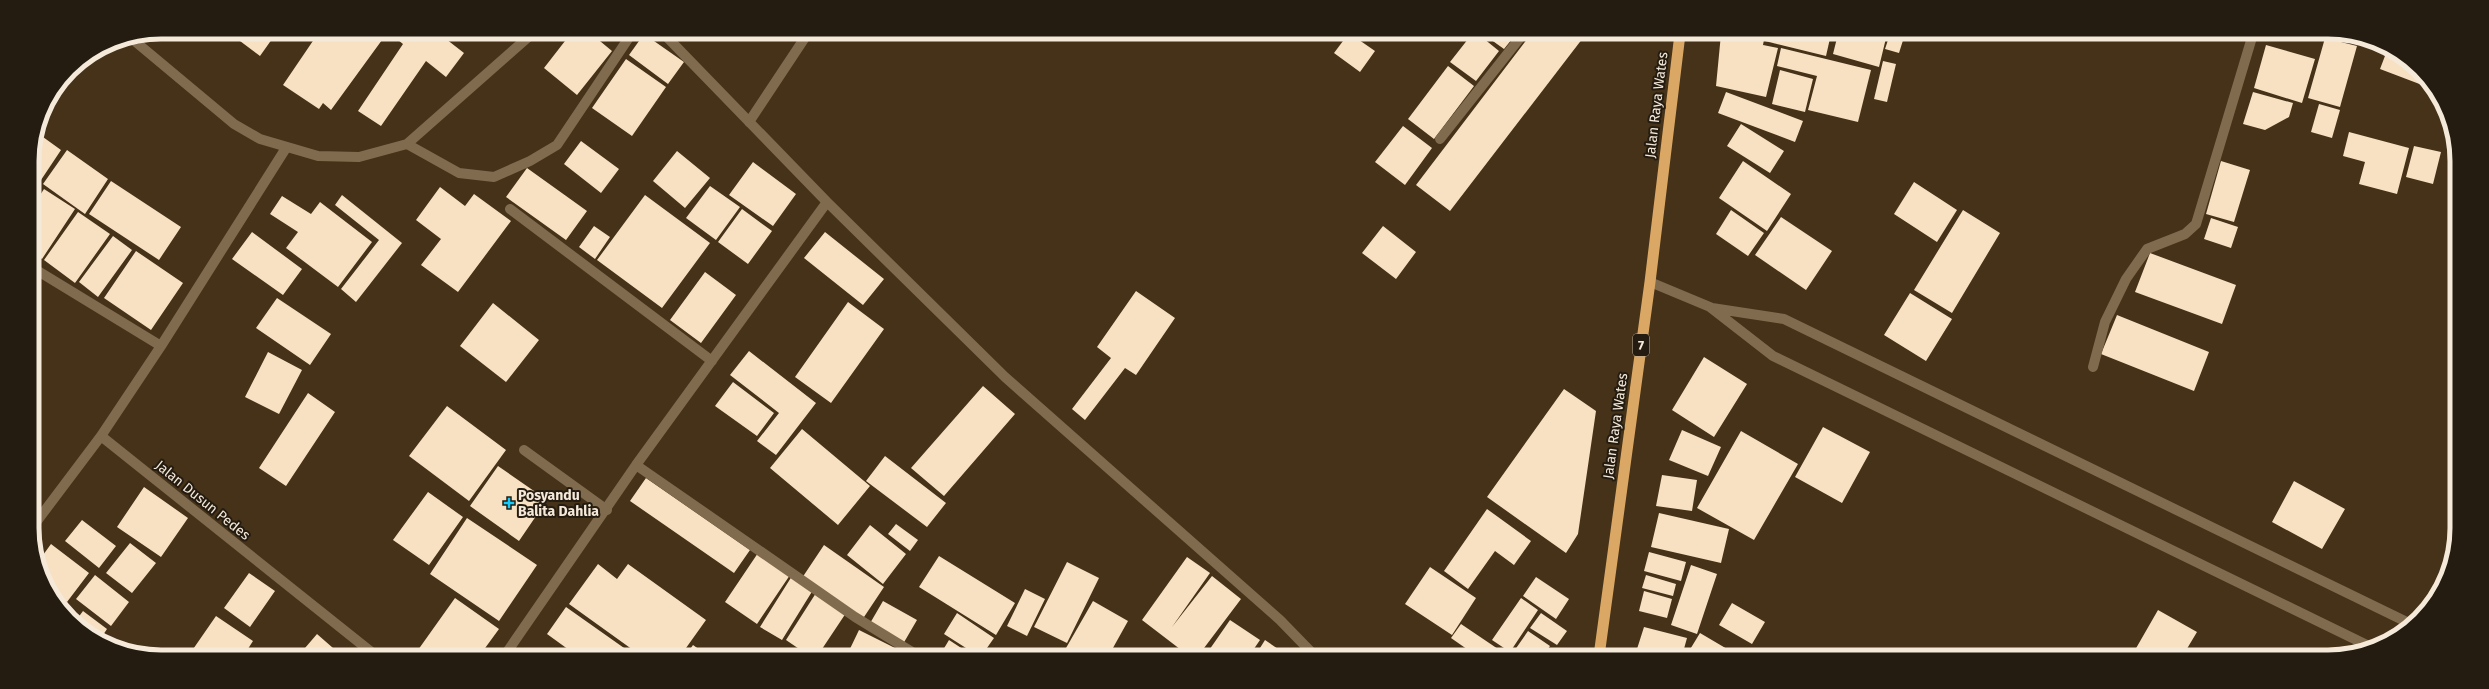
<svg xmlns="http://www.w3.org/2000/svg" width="2489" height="689" viewBox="0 0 2489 689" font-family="'Fira Sans',sans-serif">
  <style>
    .building { fill: #f8e0c2 }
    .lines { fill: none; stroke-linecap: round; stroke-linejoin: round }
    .service { stroke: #816b4f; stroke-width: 10 }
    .minor { stroke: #816b4f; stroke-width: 10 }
    .trunk { stroke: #daa864; stroke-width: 11 }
    .poi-dot { fill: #16cafb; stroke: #241c10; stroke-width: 1.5 }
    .labels { text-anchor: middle; stroke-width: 4; stroke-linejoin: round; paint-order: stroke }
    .shield { fill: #241c10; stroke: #b6ac9d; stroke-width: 1 }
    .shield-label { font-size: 13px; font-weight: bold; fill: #f5e9da }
    .street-label { font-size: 14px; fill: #f5e9da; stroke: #241c10 }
    .poi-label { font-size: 14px; font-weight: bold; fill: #f5e9da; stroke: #241c10; text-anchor: start }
    .rim { fill: none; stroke: #f5e9da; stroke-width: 5 }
  </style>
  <rect width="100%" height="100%" fill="#453218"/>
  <path class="building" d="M 228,32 L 277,32 L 260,56 Z
    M 319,32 L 371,32 L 382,40 L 331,110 L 323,103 L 319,109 L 283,85 Z
    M 388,32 L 437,32 L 464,53 L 446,77 L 426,61 L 381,126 L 358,111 L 403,44 Z
    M 572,32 L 589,32 L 612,51 L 577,95 L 544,68 Z
    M 1349,33 L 1375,51 L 1360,72 L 1334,53 Z
    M 644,34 L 684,62 L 668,84 L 629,55 Z
    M 1472,34 L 1478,34 L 1499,51 L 1476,81 L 1450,62 Z
    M 1483,34 L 1516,34 L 1504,49 Z
    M 1531,34 L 1586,34 L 1450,211 L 1416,185 Z
    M 1721,34 L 1765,34 L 1763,45 L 1778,48 L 1766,97 L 1716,86 Z
    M 1767,34 L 1831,34 L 1826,56 L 1765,41 Z
    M 1838,34 L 1887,34 L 1879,67 L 1833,54 Z
    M 1890,34 L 1905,34 L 1899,53 L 1885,49 Z
    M 2335,35 L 2353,35 L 2367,40 L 2365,45 Z
    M 2325,38 L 2357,46 L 2340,107 L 2308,98 Z
    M 2266,45 L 2315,59 L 2302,103 L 2254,88 Z
    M 1781,48 L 1871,70 L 1858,122 L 1808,110 L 1817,76 L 1777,66 Z
    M 2388,48 L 2419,70 L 2430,88 L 2380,69 Z
    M 626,59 L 666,87 L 632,136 L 592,108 Z
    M 1883,61 L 1896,64 L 1887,102 L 1874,99 Z
    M 1448,66 L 1474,86 L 1434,139 L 1408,119 Z
    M 1780,70 L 1813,79 L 1805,112 L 1772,104 Z
    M 1726,92 L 1803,121 L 1795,142 L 1718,113 Z
    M 2253,92 L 2293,103 L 2289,117 L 2265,130 L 2243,124 Z
    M 2319,104 L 2340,110 L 2332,138 L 2311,132 Z
    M 1741,124 L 1784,151 L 1770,173 L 1727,146 Z
    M 1403,126 L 1432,148 L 1405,185 L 1375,162 Z
    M 2349,132 L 2409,148 L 2397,194 L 2359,184 L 2365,162 L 2343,156 Z
    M 2453,132 L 2455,136 L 2455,147 L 2450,146 Z
    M 43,137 L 61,150 L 37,186 L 32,183 L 32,153 Z
    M 581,141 L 619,169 L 601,193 L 564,164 Z
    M 2414,146 L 2441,152 L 2433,184 L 2406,177 Z
    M 67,150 L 108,179 L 85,214 L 43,184 Z
    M 677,151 L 710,178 L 685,208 L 653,181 Z
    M 1743,161 L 1791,194 L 1767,231 L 1719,198 Z
    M 2221,161 L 2250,170 L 2234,222 L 2206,214 Z
    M 753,162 L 796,194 L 773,226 L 729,195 Z
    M 527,168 L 587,211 L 566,240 L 506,197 Z
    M 111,181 L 181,227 L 159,260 L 89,214 Z
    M 1914,182 L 1957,210 L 1937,242 L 1894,214 Z
    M 710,186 L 740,207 L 716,240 L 686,218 Z
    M 440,187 L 465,206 L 474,194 L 511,221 L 458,292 L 421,265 L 441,239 L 416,220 Z
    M 44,189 L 75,209 L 42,259 L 33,253 L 33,206 Z
    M 342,195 L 402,243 L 356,302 L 341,289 L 379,240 L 335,205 Z
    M 645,195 L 710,243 L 662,308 L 597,260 Z
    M 282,196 L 311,214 L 320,202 L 372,242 L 338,287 L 286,248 L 298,232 L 270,214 Z
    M 742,209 L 772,231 L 748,264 L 718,242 Z
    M 1731,210 L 1764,233 L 1748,256 L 1716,234 Z
    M 1963,210 L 2000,233 L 1952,313 L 1914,290 Z
    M 78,212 L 110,234 L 75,283 L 44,260 Z
    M 1781,217 L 1832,251 L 1806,290 L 1755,255 Z
    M 2211,218 L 2238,227 L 2231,248 L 2204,239 Z
    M 594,226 L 610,237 L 595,259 L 579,247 Z
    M 1383,226 L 1416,252 L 1396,279 L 1362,253 Z
    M 252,232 L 302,269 L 283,295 L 232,259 Z
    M 825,232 L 884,279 L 863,305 L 804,258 Z
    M 113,236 L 132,250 L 98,297 L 79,282 Z
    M 136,251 L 183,283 L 151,330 L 104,298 Z
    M 2150,253 L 2236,285 L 2222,324 L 2135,292 Z
    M 705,272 L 736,295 L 701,343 L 670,320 Z
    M 1136,291 L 1175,318 L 1136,375 L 1125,368 L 1085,420 L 1072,409 L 1111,358 L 1097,347 Z
    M 1910,293 L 1952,319 L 1926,361 L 1884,335 Z
    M 277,298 L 331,334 L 310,365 L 256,328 Z
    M 848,302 L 884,329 L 831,403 L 795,377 Z
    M 493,303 L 539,340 L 506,382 L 460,346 Z
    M 2117,315 L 2209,352 L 2194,391 L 2101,354 Z
    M 749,351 L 816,403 L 776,455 L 757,441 L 779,413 L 730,375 Z
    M 268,352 L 302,370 L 279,414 L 245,397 Z
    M 1704,357 L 1747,384 L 1714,437 L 1672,410 Z
    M 733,382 L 774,413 L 757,436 L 715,406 Z
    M 983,386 L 1015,414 L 944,496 L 911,468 Z
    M 1564,389 L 1596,411 L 1578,534 L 1566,553 L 1487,497 Z
    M 34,392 L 41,398 L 34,408 Z
    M 308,393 L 335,412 L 286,486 L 259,468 Z
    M 447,406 L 506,450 L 469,501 L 409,456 Z
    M 1823,427 L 1870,452 L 1842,503 L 1795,477 Z
    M 802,429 L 870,486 L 838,525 L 770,468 Z
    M 1682,430 L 1721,447 L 1708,476 L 1669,460 Z
    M 1741,431 L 1798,464 L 1754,540 L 1697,508 Z
    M 885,456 L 946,503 L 927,527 L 866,481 Z
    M 498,466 L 547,500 L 519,541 L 470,506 Z
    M 1662,475 L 1697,480 L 1692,511 L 1656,506 Z
    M 646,478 L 750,550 L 734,573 L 630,501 Z
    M 2294,481 L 2345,509 L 2322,549 L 2272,522 Z
    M 144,487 L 188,518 L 161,557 L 117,527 Z
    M 428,492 L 463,517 L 429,565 L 393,540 Z
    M 1487,509 L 1531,541 L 1514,565 L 1495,551 L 1468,589 L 1444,571 Z
    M 1659,513 L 1729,529 L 1721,563 L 1651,547 Z
    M 467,518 L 537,565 L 499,621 L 430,574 Z
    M 82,520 L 116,546 L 99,568 L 65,541 Z
    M 896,524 L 918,540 L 910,551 L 888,534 Z
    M 870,525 L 906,554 L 883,584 L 847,555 Z
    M 130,543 L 156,563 L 132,593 L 106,573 Z
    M 51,544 L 89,573 L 67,602 L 47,587 L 38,562 Z
    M 824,545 L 884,587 L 862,620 L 802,578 Z
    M 1649,552 L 1686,562 L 1681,581 L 1644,571 Z
    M 758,553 L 790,575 L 757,624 L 725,602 Z
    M 939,556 L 1015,603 L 996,635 L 919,587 Z
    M 1187,557 L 1210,573 L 1172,627 L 1212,576 L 1241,599 L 1198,656 L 1189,656 L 1142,620 Z
    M 1067,562 L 1099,578 L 1067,643 L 1034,627 Z
    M 598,564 L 617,579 L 628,564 L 706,620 L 681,655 L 640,655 L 569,604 Z
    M 1691,565 L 1717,574 L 1697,634 L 1671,625 Z
    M 1430,567 L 1476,598 L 1452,635 L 1405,604 Z
    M 249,573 L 275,591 L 250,627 L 224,608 Z
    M 95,575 L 129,602 L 111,626 L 76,599 Z
    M 1646,575 L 1676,584 L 1673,596 L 1642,588 Z
    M 792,576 L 813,590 L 782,640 L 760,627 Z
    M 1536,577 L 1569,599 L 1556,619 L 1523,596 Z
    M 1025,589 L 1045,599 L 1027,636 L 1007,626 Z
    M 1644,591 L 1672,599 L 1667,618 L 1639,611 Z
    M 816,593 L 846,613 L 818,655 L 808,655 L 786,640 Z
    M 455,598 L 499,629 L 480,655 L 425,655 L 418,650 Z
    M 1521,598 L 1538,610 L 1510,652 L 1492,640 Z
    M 55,600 L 70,611 L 67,615 L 66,614 Z
    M 883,601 L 917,620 L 903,644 L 869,625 Z
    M 1093,601 L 1128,621 L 1109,655 L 1062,655 Z
    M 1732,603 L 1765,622 L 1752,644 L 1719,625 Z
    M 566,607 L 634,655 L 576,655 L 547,634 Z
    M 2158,610 L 2197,632 L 2182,657 L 2131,657 Z
    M 83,611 L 107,629 L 99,641 L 74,623 Z
    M 957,613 L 994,638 L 982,655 L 977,655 L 944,634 Z
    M 1541,613 L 1567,631 L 1557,645 L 1530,628 Z
    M 216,616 L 253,641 L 244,655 L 189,655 Z
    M 1230,620 L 1260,640 L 1249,656 L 1205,656 Z
    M 1461,624 L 1501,651 L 1498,656 L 1473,656 L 1474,654 L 1451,638 Z
    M 1644,627 L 1687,638 L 1682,656 L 1663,656 L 1637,649 Z
    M 859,630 L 909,655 L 847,655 Z
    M 1528,631 L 1550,646 L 1543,656 L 1512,654 Z
    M 1700,633 L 1739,656 L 1686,656 Z
    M 317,634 L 341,655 L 299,655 Z
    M 949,640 L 972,655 L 940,655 Z
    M 1265,640 L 1281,651 L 1288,656 L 1255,656 Z
    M 693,645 L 707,655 L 686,655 Z
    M 1633,652 L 1645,655 L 1645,656 L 1632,656 Z"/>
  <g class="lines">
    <path class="service" d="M 1440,139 L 1523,34
      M 1650,282 L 1710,307 L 1773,356 L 2373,648
      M 1712,308 L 1784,319 L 2413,625
      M 524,450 L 607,510"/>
    <path class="minor" d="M 663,33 L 827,202 L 1005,377 L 1280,620 L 1315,656
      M 131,38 L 234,124 L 260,139 L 318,156 L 359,157 L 407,144 L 534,32
      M 749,122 L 808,33
      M 407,144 L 459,173 L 494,177 L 530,161 L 557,145 L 632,33
      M 510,209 L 712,361
      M 33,268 L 161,346
      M 2093,367 L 2105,322 L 2126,279 L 2147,249 L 2185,234 L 2196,224 L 2253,34
      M 101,436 L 161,346 L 286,148
      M 636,465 L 855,617 L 917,655
      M 34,525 L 101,436 L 375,655
      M 505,655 L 636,465 L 827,202"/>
    <path class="trunk" d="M 1599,656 L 1650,282 L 1680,34"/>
  </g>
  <path class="poi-dot" d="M507 497h4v4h4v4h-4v4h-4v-4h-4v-4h4z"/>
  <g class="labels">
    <rect class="shield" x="1633" y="334" width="16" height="22" rx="3"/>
    <g class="shield-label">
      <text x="1641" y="350">7</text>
    </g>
    <g class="street-label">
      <text transform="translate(1656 105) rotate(-83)" y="5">Jalan Raya Wates</text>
      <text transform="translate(1615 426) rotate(-82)" y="5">Jalan Raya Wates</text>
      <text transform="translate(203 500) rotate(39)" y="5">Jalan Dusun Pedes</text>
    </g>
    <g class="poi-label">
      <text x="518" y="500">Posyandu<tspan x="518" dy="16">Balita Dahlia</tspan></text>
    </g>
  </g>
  <path d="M0 0H2489V689H0ZM161 39H2328A122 122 0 0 1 2450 161V528A122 122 0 0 1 2328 650H161A122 122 0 0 1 39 528V161A122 122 0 0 1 161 39Z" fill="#241c10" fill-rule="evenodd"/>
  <path class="rim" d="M161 39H2328A122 122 0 0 1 2450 161V528A122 122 0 0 1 2328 650H161A122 122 0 0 1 39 528V161A122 122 0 0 1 161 39Z"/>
</svg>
